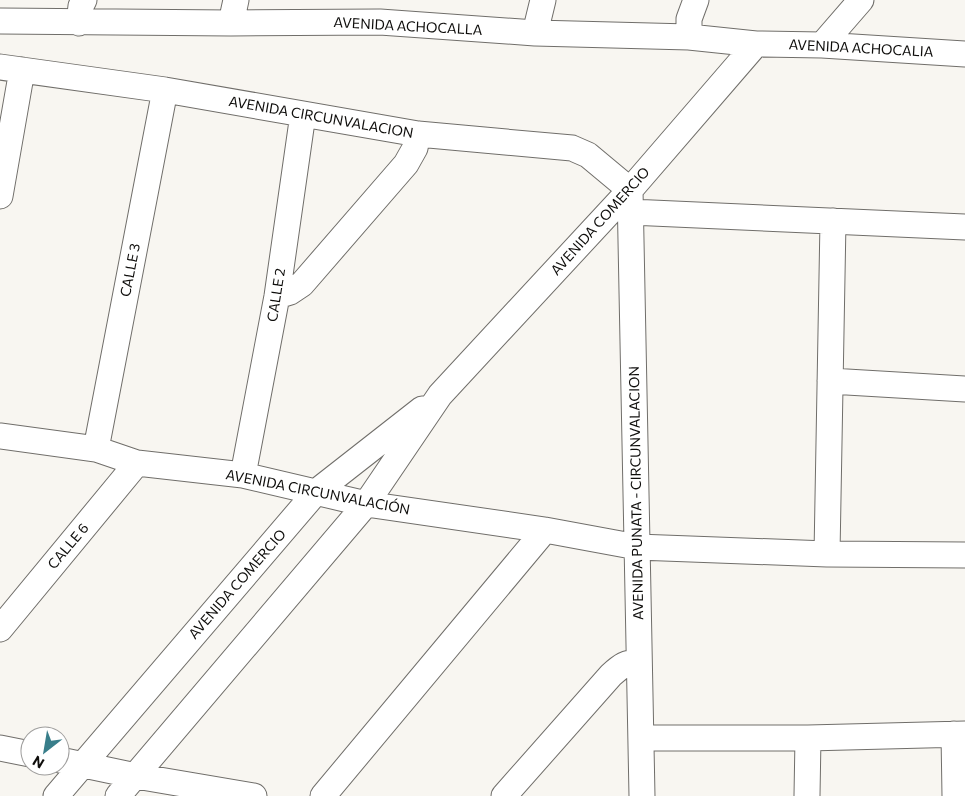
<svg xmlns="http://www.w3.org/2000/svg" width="965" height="796" viewBox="0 0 965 796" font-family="Commissioner,sans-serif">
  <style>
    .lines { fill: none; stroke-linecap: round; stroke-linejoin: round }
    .minor-casing { stroke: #706e6a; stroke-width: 27 }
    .minor { stroke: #fff; stroke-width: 25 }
    .labels { text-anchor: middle; stroke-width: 4; stroke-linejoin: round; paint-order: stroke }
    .street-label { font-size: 14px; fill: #0e0d0b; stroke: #fff }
  </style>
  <rect width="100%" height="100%" fill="#f8f6f1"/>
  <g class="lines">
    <g class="minor-casing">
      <path id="minor" d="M 0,21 L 231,23 L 380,22 L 535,33 L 689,37 L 756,44 L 822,45 L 965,54
        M 79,23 L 81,6 L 84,0
        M 231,23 L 236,0
        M 535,33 L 543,0
        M 689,37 L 689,19 L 696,0
        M 822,45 L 861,0
        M 0,67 L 165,90 L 418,134 L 572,148 L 588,155 L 630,190
        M 630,190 L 642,796
        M 0,196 L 22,70
        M 630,212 L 965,227
        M 277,296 L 290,292 L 302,284 L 406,164 L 415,148 L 418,134
        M 830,381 L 965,389
        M 0,436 L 96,449 L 137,463 L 243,475 L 366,504 L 545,530 L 637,547 L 827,554 L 965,555
        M 96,449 L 165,90
        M 243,475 L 277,296 L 303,114
        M 827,554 L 833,221
        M 0,629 L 137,463
        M 954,734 L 955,796
        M 641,738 L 808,738 L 965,734
        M 0,748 L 30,754
        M 60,760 L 136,776 L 254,796
        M 56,796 L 316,492 L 422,409
        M 118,796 L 366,504 L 440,395 L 630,190 L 756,44
        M 323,796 L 545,530
        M 504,796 L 611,675 C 621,666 626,662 639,662
        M 807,796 L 808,738"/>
    </g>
    <use href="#minor" class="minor"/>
  </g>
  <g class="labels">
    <g class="street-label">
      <text transform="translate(408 26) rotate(3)" y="5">AVENIDA ACHOCALLA</text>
      <text transform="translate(861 48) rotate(3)" y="5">AVENIDA ACHOCALIA</text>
      <text transform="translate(321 117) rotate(10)" y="5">AVENIDA CIRCUNVALACION</text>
      <text transform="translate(600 221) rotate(-48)" y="5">AVENIDA COMERCIO</text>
      <text transform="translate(130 270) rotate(-79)" y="5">CALLE 3</text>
      <text transform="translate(276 295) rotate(-81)" y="5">CALLE 2</text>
      <text transform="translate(318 492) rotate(11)" y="5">AVENIDA CIRCUNVALACIÓN</text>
      <text transform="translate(636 493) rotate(-91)" y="5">AVENIDA PUNATA - CIRCUNVALACION</text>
      <text transform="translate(68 546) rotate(-50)" y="5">CALLE 6</text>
      <text transform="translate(237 584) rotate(-49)" y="5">AVENIDA COMERCIO</text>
    </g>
  </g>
  <g transform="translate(45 751) rotate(211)"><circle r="24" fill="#ffffff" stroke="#9f9e9d"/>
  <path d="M0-4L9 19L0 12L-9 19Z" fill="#387e8a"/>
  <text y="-8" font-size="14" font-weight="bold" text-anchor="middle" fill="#0e0d0b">N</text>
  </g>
</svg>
